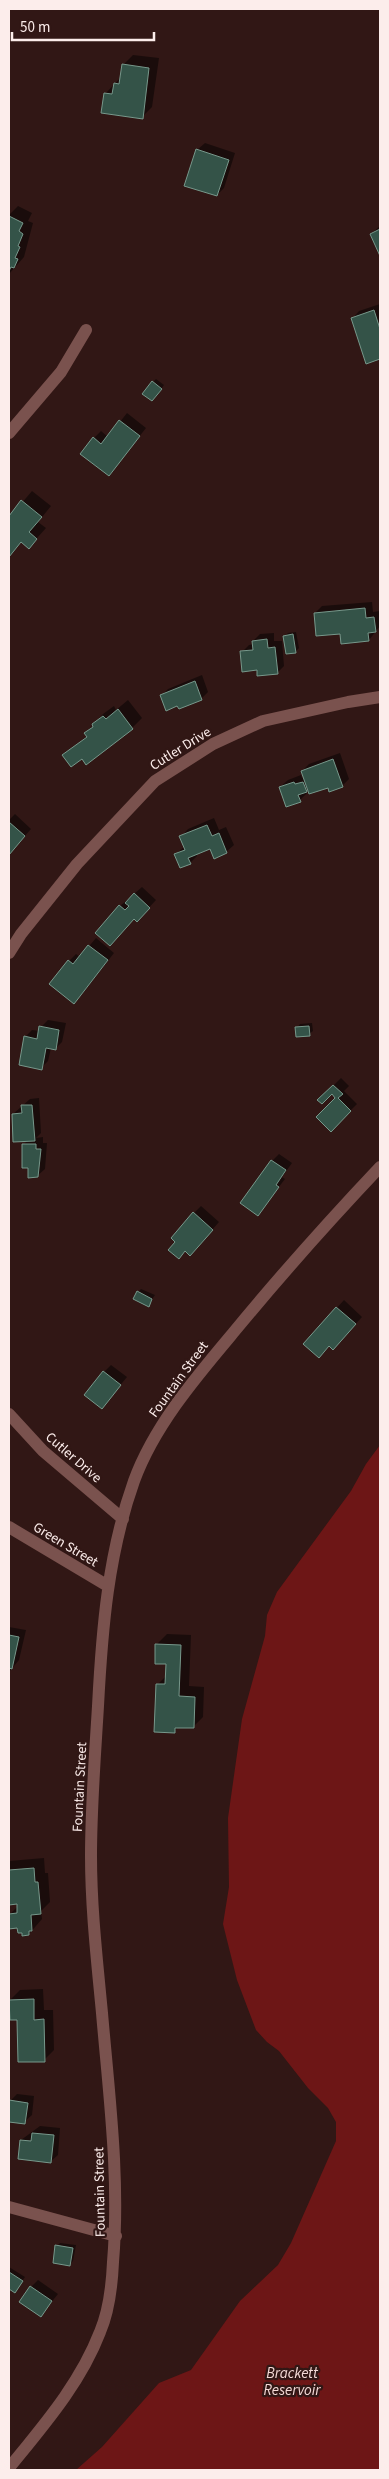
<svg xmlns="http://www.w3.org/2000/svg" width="389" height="2479" viewBox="0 0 389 2479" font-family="'Source Sans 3',sans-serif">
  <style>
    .water { fill: #6d1616 }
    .shadow { fill: #0007 }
    .building { fill: #345348; stroke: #77988b }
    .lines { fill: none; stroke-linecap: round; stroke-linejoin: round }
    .minor { stroke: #7a524e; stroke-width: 12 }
    .labels { text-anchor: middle; stroke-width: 4.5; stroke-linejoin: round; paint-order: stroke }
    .street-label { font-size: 14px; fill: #fcedeb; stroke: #311715 }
    .water-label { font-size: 15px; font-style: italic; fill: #f4d9d6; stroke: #311715 }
  </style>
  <rect width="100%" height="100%" fill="#311715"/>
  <path class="water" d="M 380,1445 L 380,2470 L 76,2470 L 102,2447 L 159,2383 L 191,2370 L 240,2301 L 278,2265 L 291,2243 L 336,2141 L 336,2122 L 328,2108 L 308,2088 L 279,2051 L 267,2042 L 256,2030 L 237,1980 L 223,1924 L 229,1887 L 228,1818 L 242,1719 L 265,1636 L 267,1615 L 277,1592 L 351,1491 L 366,1464 Z"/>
  <path class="shadow" d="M 133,55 L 159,58 L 152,107 L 142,117 L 105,94 L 121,77 L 123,65 Z
    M 205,143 L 235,153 L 224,188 L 217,195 L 197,150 Z
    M 18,206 L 32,213 L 28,221 L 33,223 L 24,257 L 9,274 L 9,215 Z
    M 380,226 L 380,254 L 371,234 Z
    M 380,304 L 380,357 L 366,362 L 352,319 L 359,311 Z
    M 156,379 L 164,385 L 156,396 L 153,382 Z
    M 127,413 L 146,428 L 109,475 L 94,438 L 101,431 L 108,437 Z
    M 32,491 L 51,506 L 38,522 L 46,528 L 29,547 L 22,541 L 9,557 L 9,518 Z
    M 372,602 L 373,612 L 380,611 L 380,626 L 369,640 L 341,632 L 315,613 L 322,606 Z
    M 296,632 L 299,648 L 295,652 L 285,636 L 288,633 Z
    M 274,633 L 274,641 L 282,641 L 284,666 L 277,673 L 258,669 L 242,652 L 249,645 L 254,644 L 253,641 L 260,634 Z
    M 202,675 L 208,692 L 201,699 L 178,704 L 161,696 L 168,689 Z
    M 128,700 L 142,718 L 132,728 L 64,756 L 88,735 L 86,733 L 103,714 L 114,706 L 116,710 Z
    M 340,753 L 349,779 L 342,786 L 309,788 L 307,793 L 300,800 L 287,805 L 280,787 L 288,780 L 301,775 L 302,778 L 304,777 L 302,771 L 309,764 Z
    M 15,814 L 31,829 L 9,854 L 9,820 Z
    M 214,818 L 219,830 L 226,827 L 234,845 L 226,852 L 210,847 L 196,853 L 197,856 L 190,863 L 176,854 L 185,846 L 181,837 L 188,829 Z
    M 142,887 L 156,900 L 144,913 L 134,918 L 120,906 Z
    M 96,938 L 114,953 L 81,995 L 69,961 L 76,954 L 80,957 Z
    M 48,1020 L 66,1023 L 62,1042 L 55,1049 L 51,1048 L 48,1061 L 41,1068 L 25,1037 L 32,1030 L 40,1031 L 41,1027 Z
    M 312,1023 L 313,1031 L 309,1034 L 297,1028 L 300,1024 Z
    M 341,1078 L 349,1086 L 344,1091 L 357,1104 L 331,1130 L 337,1097 L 332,1093 L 319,1100 Z
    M 39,1098 L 41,1133 L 36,1138 L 43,1137 L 43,1143 L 47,1143 L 45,1169 L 37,1176 L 29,1167 L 23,1145 L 28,1140 L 13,1114 L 30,1099 Z
    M 279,1154 L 292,1163 L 282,1177 L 285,1179 L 258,1214 L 272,1161 Z
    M 201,1206 L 219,1222 L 197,1247 L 186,1250 L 178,1258 L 176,1242 L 194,1213 Z
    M 141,1289 L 155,1295 L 148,1305 L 138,1292 Z
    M 344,1300 L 362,1317 L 340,1341 L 330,1345 L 305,1343 Z
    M 111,1365 L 127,1377 L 102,1407 L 104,1372 Z
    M 9,1627 L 26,1630 L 19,1660 L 9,1672 Z
    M 167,1634 L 191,1635 L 189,1686 L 204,1687 L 203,1717 L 193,1727 L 179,1727 L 174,1731 L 157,1685 L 167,1675 L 167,1663 L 157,1644 Z
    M 44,1858 L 45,1873 L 48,1873 L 50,1902 L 41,1911 L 42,1919 L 29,1934 L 19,1927 L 9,1915 L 18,1906 L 18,1903 L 9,1904 L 9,1861 Z
    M 43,1989 L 44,2010 L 53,2010 L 54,2050 L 44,2060 L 18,2019 L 10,2000 L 20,1990 Z
    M 17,2094 L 34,2096 L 32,2115 L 24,2122 L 9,2120 L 10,2101 Z
    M 40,2126 L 60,2128 L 58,2155 L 50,2162 L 21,2140 Z
    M 60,2243 L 76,2245 L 73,2261 L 70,2264 L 57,2246 Z
    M 9,2267 L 25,2277 L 15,2291 L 9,2287 Z
    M 38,2280 L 58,2294 L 41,2315 L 31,2287 Z"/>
  <path class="building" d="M 122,64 L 149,68 L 143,119 L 101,113 L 104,93 L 112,94 L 114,83 L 119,84 Z
    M 196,149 L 229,160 L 217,196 L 184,186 Z
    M 9,216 L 23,223 L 19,231 L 23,234 L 18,246 L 20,247 L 15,258 L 18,259 L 14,268 L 11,267 L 9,271 Z
    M 380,229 L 380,256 L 370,234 Z
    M 374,310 L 380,329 L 380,359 L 366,364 L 351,318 Z
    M 152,381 L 162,389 L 152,401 L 142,394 Z
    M 119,420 L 140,436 L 109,476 L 80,454 L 93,437 L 101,444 Z
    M 21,500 L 42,517 L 29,532 L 37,539 L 29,549 L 21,542 L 9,557 L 9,516 Z
    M 365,608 L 366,618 L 374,617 L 376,632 L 368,633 L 369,641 L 341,644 L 340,634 L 316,636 L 314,613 Z
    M 293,634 L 296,653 L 286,654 L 283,636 Z
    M 267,639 L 268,648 L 275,647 L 278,674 L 257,676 L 257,670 L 242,672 L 240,651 L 253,650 L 252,641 Z
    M 195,681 L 202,700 L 179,709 L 177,706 L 166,711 L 160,695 Z
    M 118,709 L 133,729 L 86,765 L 82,759 L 71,767 L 62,755 L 87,737 L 84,733 L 93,727 L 92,724 L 103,716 L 106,719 Z
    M 333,759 L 343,787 L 329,792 L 328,788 L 309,794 L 301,771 Z
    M 294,782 L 295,784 L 303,782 L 307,792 L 298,795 L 301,802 L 286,807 L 279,787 Z
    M 9,822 L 25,836 L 9,855 Z
    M 207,825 L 212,836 L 219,833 L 227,853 L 214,859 L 210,849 L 188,858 L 191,864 L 180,868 L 174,854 L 185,850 L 179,836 Z
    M 134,893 L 150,908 L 137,922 L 134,919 L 110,946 L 95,933 L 119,905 L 125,910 L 129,906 L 125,903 Z
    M 88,945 L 108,960 L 74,1004 L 49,984 L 68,960 L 73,964 Z
    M 39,1026 L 59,1030 L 56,1050 L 46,1048 L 42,1070 L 19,1065 L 24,1036 L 37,1039 Z
    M 309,1026 L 310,1036 L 296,1037 L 295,1027 Z
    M 333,1085 L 343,1094 L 338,1098 L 351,1111 L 331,1132 L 316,1117 L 335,1098 L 332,1094 L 322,1104 L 317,1100 Z
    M 21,1105 L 32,1105 L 35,1141 L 13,1142 L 12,1114 L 22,1113 Z
    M 22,1144 L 36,1144 L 36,1149 L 41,1149 L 38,1177 L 28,1178 L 28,1168 L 22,1168 Z
    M 271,1160 L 286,1170 L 276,1185 L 279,1187 L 258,1216 L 240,1203 Z
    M 193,1212 L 213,1230 L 190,1256 L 185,1251 L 179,1259 L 168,1250 L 175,1242 L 171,1238 Z
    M 137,1291 L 152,1299 L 149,1307 L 133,1299 Z
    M 336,1307 L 356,1324 L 333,1350 L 329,1346 L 319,1358 L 303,1344 Z
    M 103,1371 L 121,1385 L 102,1409 L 84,1395 Z
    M 9,1635 L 19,1637 L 12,1669 L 9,1668 Z
    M 155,1644 L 181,1645 L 179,1696 L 195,1697 L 194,1728 L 175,1728 L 175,1733 L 154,1732 L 156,1684 L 165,1684 L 166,1664 L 155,1664 Z
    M 34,1868 L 35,1882 L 38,1882 L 41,1914 L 31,1915 L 32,1931 L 29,1931 L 29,1935 L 22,1936 L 22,1933 L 18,1933 L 17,1928 L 9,1929 L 9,1914 L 17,1913 L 17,1904 L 9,1905 L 9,1870 Z
    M 34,1999 L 34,2020 L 44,2019 L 45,2062 L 18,2062 L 17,2020 L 10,2020 L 9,2000 Z
    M 9,2100 L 28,2103 L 25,2124 L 9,2122 Z
    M 32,2133 L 54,2135 L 51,2163 L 18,2159 L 20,2140 L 31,2141 Z
    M 55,2245 L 73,2248 L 70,2266 L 53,2263 Z
    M 9,2272 L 23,2281 L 15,2293 L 9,2289 Z
    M 30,2286 L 52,2301 L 41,2317 L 19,2302 Z"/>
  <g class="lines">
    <path class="minor" d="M 9,433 L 61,372 L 86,330
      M 9,953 L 21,934 L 77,864 L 155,781 L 213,744 L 263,721 L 348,702 L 380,697
      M 9,1414 L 43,1451 L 123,1519
      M 9,1527 L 108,1586
      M 9,2207 L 116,2236
      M 9,2468 C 43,2426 80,2384 100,2332 C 109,2311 112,2285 113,2262 C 120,2179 109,2095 102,2013 C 97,1960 91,1908 91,1856 C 91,1806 95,1756 98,1706 C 102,1629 108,1554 134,1481 C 154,1426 196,1377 233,1333 C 280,1276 329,1221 380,1167"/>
  </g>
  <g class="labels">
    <g class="street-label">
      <text transform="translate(180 748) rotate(-32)" y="5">Cutler Drive</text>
      <text transform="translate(178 1379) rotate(-54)" y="5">Fountain Street</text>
      <text transform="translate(74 1457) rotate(41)" y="5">Cutler Drive</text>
      <text transform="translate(66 1544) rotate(31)" y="5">Green Street</text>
      <text transform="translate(79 1787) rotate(-87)" y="5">Fountain Street</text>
      <text transform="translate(99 2192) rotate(-91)" y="5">Fountain Street</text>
    </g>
    <g class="water-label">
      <text x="292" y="2378">Brackett<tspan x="292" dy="17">Reservoir</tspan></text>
    </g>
  </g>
  <rect width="389" height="2479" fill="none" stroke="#fcedeb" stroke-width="20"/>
  <path d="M12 32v8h142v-8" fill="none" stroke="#fcedeb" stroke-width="2.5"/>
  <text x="20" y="32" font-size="15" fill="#fcedeb" stroke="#311715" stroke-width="4" paint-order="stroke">50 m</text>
</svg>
